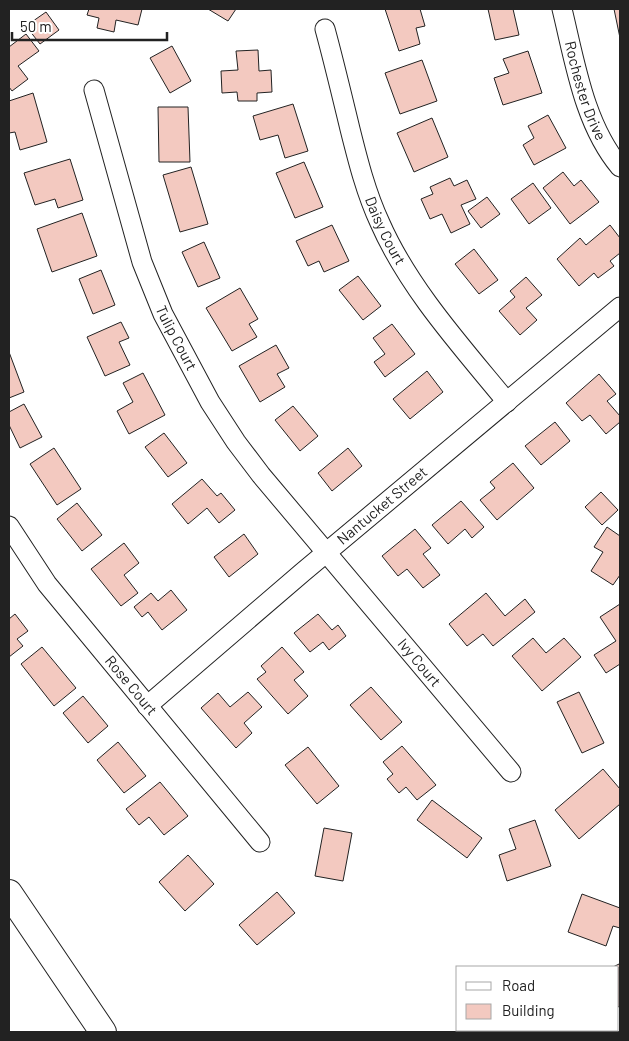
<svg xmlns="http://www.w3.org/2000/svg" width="629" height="1041" viewBox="0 0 629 1041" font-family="Barlow,sans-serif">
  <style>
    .building { fill: #f3c9c0; stroke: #222 }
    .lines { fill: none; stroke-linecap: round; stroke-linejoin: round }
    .street-casing { stroke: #222; stroke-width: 21 }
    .secondary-casing { stroke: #222; stroke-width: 28 }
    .street { stroke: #fff; stroke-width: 19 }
    .secondary { stroke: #fff; stroke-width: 26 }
    .labels { text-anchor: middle; stroke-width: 4; stroke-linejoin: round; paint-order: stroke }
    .street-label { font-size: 15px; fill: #222; stroke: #fff }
  </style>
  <rect width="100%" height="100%" fill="#fff"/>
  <path class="building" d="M 89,9 L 142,9 L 138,25 L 116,20 L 114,32 L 97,28 L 99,18 L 87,15 Z
    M 208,9 L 236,9 L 228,21 Z
    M 385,9 L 420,9 L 425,26 L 416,28 L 420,44 L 399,51 Z
    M 488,9 L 513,9 L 519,35 L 495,40 Z
    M 614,9 L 620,9 L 620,38 Z
    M 46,12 L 59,30 L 40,44 L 26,26 Z
    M 26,34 L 39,51 L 18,66 L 28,79 L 12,91 L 9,87 L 9,47 Z
    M 172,46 L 191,81 L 170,93 L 150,58 Z
    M 258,50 L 259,71 L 271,70 L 272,92 L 257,93 L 257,101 L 238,101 L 237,92 L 222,93 L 221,71 L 238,70 L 236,51 Z
    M 528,51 L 542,93 L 503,105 L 494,78 L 509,73 L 503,59 Z
    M 422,60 L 437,101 L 400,114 L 385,73 Z
    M 33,93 L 47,142 L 20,150 L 15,132 L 9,133 L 9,101 Z
    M 293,104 L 308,151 L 285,158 L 278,135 L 260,140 L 253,116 Z
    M 158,107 L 188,107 L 190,162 L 159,162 Z
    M 548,115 L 566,148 L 534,165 L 523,145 L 534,138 L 528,126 Z
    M 432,118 L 448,157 L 414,172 L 397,133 Z
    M 70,159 L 83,200 L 58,208 L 55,199 L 35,205 L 24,173 Z
    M 304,162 L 323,207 L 295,218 L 276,173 Z
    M 191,167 L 208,224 L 180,232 L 163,175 Z
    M 563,172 L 574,186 L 581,180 L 599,202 L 570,224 L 543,188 Z
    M 450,178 L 454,186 L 467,180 L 476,199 L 461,205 L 470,224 L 451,233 L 442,214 L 430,219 L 421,199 L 433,194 L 430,187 Z
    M 533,183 L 551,208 L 529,224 L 511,199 Z
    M 487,197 L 500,214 L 481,228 L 468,211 Z
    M 82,213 L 97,256 L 52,272 L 37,229 Z
    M 332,225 L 349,261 L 324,272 L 319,261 L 308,266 L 296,241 Z
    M 610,225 L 620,238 L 620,253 L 610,261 L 614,266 L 598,278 L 594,273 L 579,286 L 557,259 L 580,238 L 586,245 Z
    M 204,242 L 220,278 L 198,287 L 182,252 Z
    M 474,249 L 498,280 L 479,294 L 455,264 Z
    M 101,270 L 115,305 L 93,314 L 79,279 Z
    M 358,276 L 381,306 L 363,320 L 339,290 Z
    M 526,277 L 542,295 L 526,308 L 537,320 L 520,335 L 499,311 L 515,297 L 510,291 Z
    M 240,288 L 258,319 L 249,324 L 257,337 L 232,351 L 206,308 Z
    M 121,322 L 129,338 L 119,342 L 130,365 L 105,376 L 87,337 Z
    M 392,324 L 415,354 L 385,377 L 374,362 L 385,354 L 373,338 Z
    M 276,345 L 289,368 L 277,374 L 285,387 L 260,402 L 239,366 Z
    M 9,352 L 24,392 L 9,398 Z
    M 427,371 L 443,392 L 410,419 L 393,399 Z
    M 143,373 L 165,415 L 129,434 L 117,411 L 133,402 L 123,383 Z
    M 599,374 L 616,394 L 607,401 L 620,416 L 620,422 L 606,434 L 590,415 L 582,421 L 566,403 Z
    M 24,404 L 42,437 L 20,448 L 9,425 L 9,412 Z
    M 293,406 L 318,436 L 300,451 L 275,420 Z
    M 555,422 L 570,441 L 541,465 L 525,446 Z
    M 164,433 L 187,463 L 168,477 L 145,447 Z
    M 54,448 L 81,489 L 57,505 L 30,464 Z
    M 348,448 L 362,466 L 332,491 L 318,473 Z
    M 513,463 L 534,488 L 497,520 L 480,500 L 495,488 L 490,482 Z
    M 202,479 L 217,496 L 221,493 L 235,510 L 219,523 L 207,508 L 188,524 L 172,504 Z
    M 601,492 L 618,510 L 602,525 L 585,507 Z
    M 461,501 L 484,527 L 472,538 L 465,529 L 448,544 L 432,525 Z
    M 77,503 L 102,535 L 82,551 L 57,519 Z
    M 607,527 L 620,536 L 620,575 L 613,585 L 591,571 L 603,552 L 594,547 Z
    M 415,529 L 431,548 L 423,554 L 440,575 L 423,588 L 407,569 L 398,576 L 382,556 Z
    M 244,534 L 258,554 L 229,577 L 214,557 Z
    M 124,543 L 139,563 L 124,575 L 138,593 L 121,606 L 91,569 Z
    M 171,590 L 187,610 L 162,630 L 148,612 L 142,617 L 134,607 L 151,593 L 158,601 Z
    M 486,593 L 505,616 L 525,599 L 535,612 L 493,646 L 483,634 L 467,646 L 449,624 Z
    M 620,604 L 620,664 L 606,673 L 594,655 L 616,641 L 600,617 Z
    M 15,614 L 28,631 L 17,639 L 23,646 L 9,657 L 9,619 Z
    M 318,614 L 332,630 L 338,625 L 346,636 L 329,650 L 323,642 L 310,652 L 294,633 Z
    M 533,638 L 546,653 L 564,638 L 581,657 L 542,691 L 512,656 Z
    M 42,647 L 76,688 L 54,706 L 21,664 Z
    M 282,647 L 304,672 L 294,680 L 308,696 L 288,714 L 257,679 L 266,672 L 261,666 Z
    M 371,687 L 402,722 L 381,740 L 350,705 Z
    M 248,692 L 262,707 L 244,723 L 252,733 L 236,748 L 201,708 L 218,693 L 230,707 Z
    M 579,692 L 604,743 L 582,753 L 557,702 Z
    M 83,696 L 108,726 L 88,743 L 63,713 Z
    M 118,742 L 146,776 L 124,793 L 97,760 Z
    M 402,746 L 436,785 L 417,800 L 406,787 L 399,793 L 387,779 L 393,774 L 383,762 Z
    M 308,747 L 339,786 L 317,804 L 285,765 Z
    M 603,769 L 620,789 L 620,804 L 579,839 L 555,810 Z
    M 160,782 L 188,816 L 164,835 L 149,817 L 139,825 L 126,809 Z
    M 432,800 L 482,838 L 467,858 L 417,820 Z
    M 535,820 L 551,866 L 507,881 L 499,855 L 516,849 L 509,829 Z
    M 324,828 L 352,833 L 343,881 L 315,876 Z
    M 188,855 L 214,884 L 185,911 L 159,882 Z
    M 277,892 L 295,913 L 257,945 L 239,925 Z
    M 582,894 L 620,908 L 620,928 L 613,926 L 606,946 L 568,932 Z
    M 619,964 L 620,967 L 620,1006 L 618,1007 L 618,967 L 613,967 Z"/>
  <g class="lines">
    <g class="street-casing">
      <g id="street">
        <path id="s1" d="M 562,9 C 575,62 584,124 620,167"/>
        <path id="s2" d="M 325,29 C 334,62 342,96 350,129 C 358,161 366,193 380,223 C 409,289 462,347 507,402"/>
        <path id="s3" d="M 94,90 L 142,262 L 163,314 L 210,402 L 236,442 L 261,475 L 511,772"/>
        <path id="s4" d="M 9,526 L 47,584 L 260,842"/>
        <path id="s5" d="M 147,706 L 303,572 L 620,307"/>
      </g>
    </g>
    <g class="secondary-casing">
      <path id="secondary" d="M 9,893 L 103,1032"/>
    </g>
    <use href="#street" class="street"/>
    <use href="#secondary" class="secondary"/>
  </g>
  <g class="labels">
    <g class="street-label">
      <text dy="5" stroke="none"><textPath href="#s1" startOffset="85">Rochester Drive</textPath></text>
      <text dy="5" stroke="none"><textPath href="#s2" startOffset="211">Daisy Court</textPath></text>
      <text dy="5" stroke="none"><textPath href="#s3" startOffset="262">Tulip Court</textPath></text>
      <text dy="5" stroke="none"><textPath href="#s5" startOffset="309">Nantucket Street</textPath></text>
      <text dy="5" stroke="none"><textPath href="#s3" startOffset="669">Ivy Court</textPath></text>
      <text dy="5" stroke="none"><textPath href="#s4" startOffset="201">Rose Court</textPath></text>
    </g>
  </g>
  <rect width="629" height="1041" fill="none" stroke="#222222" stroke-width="20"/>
  <rect x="456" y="966" width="162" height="65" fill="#ffffff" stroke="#a7a7a7"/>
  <rect x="466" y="982" width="25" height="8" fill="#ffffff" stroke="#a7a7a7"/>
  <text x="502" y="991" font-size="15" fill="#222222">Road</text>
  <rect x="466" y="1004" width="25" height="15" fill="#f3c9c0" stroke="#a7a7a7"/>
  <text x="502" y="1016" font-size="15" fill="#222222">Building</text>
  <path d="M12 32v8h155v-8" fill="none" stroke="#222222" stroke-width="2.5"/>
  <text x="20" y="32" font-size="15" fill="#222222" stroke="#ffffff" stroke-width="4" paint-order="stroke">50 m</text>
</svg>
